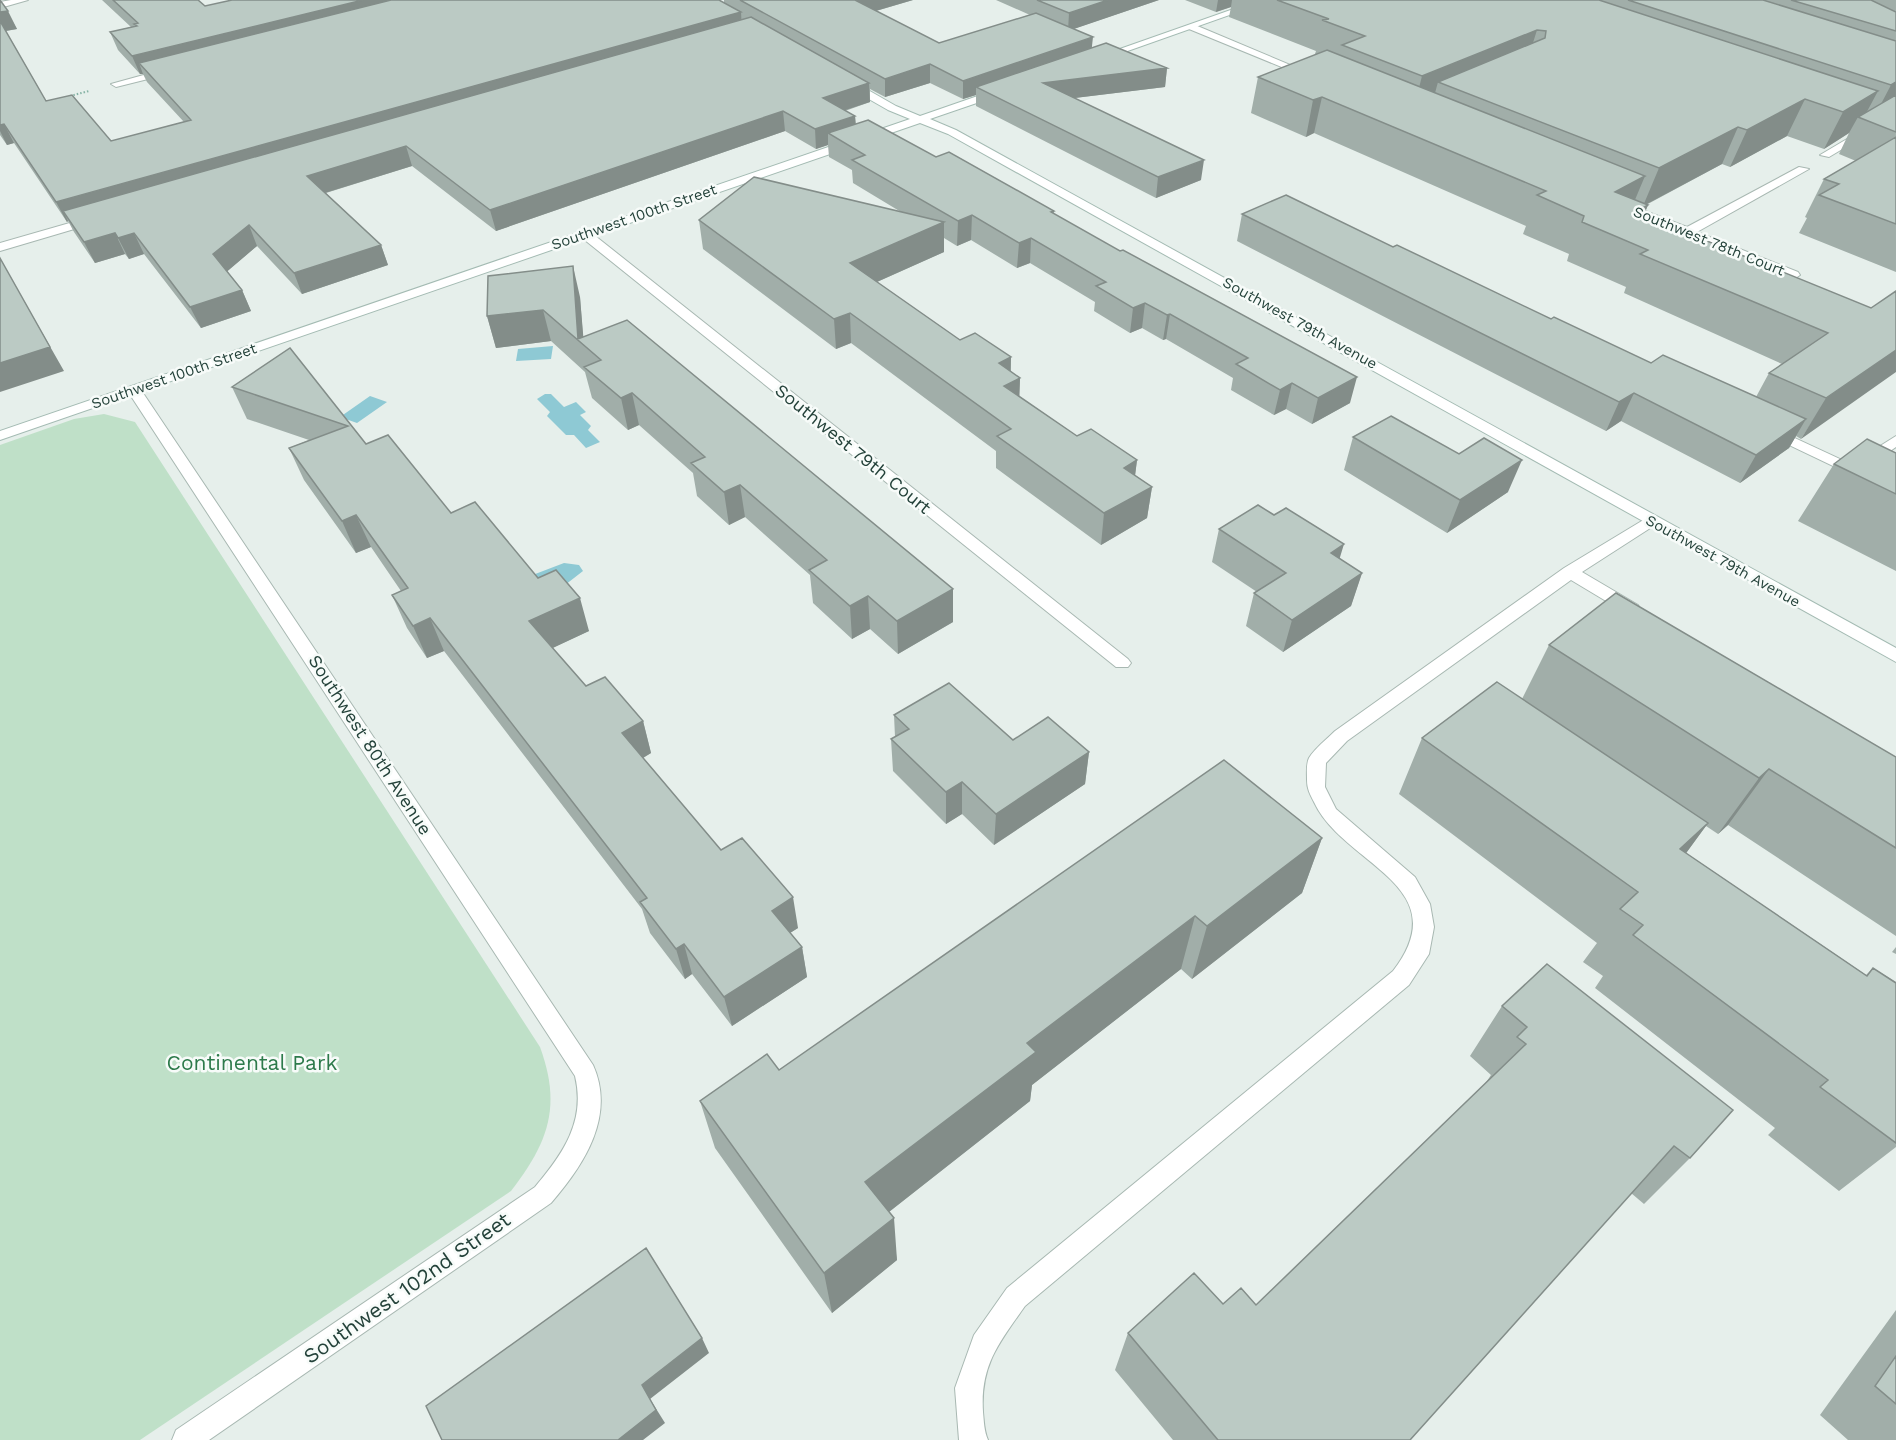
<svg xmlns="http://www.w3.org/2000/svg" width="1896" height="1440" viewBox="0 0 1896 1440" font-family="'Work Sans',sans-serif">
  <style>
    .green { fill: #bfe0c8 }
    .water { fill: #8ec9d4 }
    .lines { fill: none; stroke-linecap: round; stroke-linejoin: round }
    .lane-casing { stroke: #a8b8b2; stroke-width: 2 }
    .street-casing { stroke: #a8b8b2; stroke-width: 2 }
    .secondary-casing { stroke: #a4bbb3; stroke-width: 2 }
    .path { stroke: #86b3a5; stroke-width: 2; stroke-dasharray: 1.5 2; stroke-linecap: butt }
    .lane { fill: #fff; fill-rule: evenodd }
    .street { fill: #fff; fill-rule: evenodd }
    .secondary { fill: #fff; fill-rule: evenodd }
    .wall { fill: #a1aea9 }
    .shaded-wall { fill: #838d89 }
    .building { fill: #bbcac4; stroke: #838d89; stroke-width: 1.5 }
    .labels { text-anchor: middle; stroke-width: 5; stroke-linejoin: round; paint-order: stroke }
    .far-street-label { font-size: 15px; fill: #24423a; stroke: #f7fbf9 }
    .street-label { font-size: 18px; fill: #24423a; stroke: #f7fbf9 }
    .near-park-label { font-size: 21px; fill: #2d7a4b; stroke: #f7fbf9 }
    .near-street-label { font-size: 21px; fill: #24423a; stroke: #f7fbf9 }
  </style>
  <rect width="100%" height="100%" fill="#e6efeb"/>
  <path class="green" d="M 104,414 L 135,422 L 540,1047 C 562,1107 548,1143 511,1191 L 140,1440 L 0,1440 L 0,445 L 74,419 Z"/>
  <path class="water" d="M 553,346 L 551,359 L 516,361 L 518,349 Z
    M 545,394 L 551,394 L 564,407 L 576,402 L 586,412 L 580,415 L 591,426 L 588,430 L 600,442 L 586,448 L 574,435 L 566,435 L 547,416 L 550,412 L 537,399 Z
    M 370,396 L 387,402 L 357,423 L 340,417 Z
    M 564,563 L 579,565 L 583,571 L 565,585 L 530,576 Z"/>
  <g class="lines">
    <g class="lane-casing">
      <path id="lane" d="M 1650,516 L 1655,517 L 1658,521 L 1655,525 L 1582,572 L 1638,605 L 1640,609 L 1638,613 L 1626,613 L 1571,580 L 1347,741 L 1326,763 L 1325,787 L 1336,809 L 1415,877 L 1430,904 L 1434,927 L 1429,954 L 1409,985 L 1025,1306 C 999,1343 980,1365 983,1412 C 984,1422 984,1431 988,1440 L 959,1440 L 955,1388 L 974,1335 L 1007,1288 L 1393,971 C 1459,885 1343,865 1314,802 C 1310,794 1307,789 1307,780 C 1307,773 1306,764 1309,758 C 1315,748 1327,739 1335,731 L 1564,568 Z"/>
    </g>
    <g class="street-casing">
      <path id="street" d="M 11,0 L 28,0 L 0,8 L 0,2 Z
        M 1189,25 L 1195,25 L 1314,75 L 1306,77 L 1189,29 Z
        M 169,68 L 174,71 L 172,73 L 116,87 L 111,84 Z
        M 1896,110 L 1896,117 L 1829,157 L 1820,155 Z
        M 1799,167 L 1809,169 L 1697,232 L 1798,272 L 1800,275 L 1794,279 L 1617,206 L 1627,204 L 1687,227 Z
        M 94,216 L 100,220 L 98,222 L 0,251 L 0,243 Z
        M 581,231 L 589,231 L 1128,659 L 1131,663 L 1128,667 L 1116,667 L 581,237 Z
        M 134,386 L 141,390 L 593,1065 C 616,1116 584,1165 551,1203 L 209,1440 L 172,1440 L 176,1430 L 535,1187 C 563,1154 586,1121 575,1076 L 127,390 Z
        M 1771,427 L 1896,485 L 1896,496 L 1766,434 L 1764,431 Z
        M 1896,436 L 1896,447 L 1871,464 L 1861,464 L 1859,461 L 1861,458 Z"/>
    </g>
    <g class="secondary-casing">
      <path id="secondary" d="M 1259,0 L 1272,0 L 1105,59 L 1097,57 Z
        M 846,82 L 854,82 L 896,106 L 920,116 L 995,90 L 1003,90 L 1003,94 L 930,119 L 956,130 L 1896,648 L 1896,662 L 948,134 L 920,123 L 0,440 L 0,431 L 910,119 L 888,110 L 846,86 Z"/>
    </g>
    <path class="path" d="M 70,96 L 89,91"/>
    <use href="#lane" class="lane"/>
    <use href="#street" class="street"/>
    <use href="#secondary" class="secondary"/>
  </g>
  <path class="wall" d="M 0,0 L 17,29 L 6,31 L 46,101 L 111,141 L 184,122 L 147,82 L 143,74 L 140,74 L 118,50 L 110,32 L 131,27 L 102,0 L 198,0 L 205,6 L 724,3 L 724,0 L 913,0 L 876,11 L 939,43 L 1030,15 L 996,0 L 1159,0 L 1073,29 L 1092,48 L 1167,68 L 1165,87 L 1074,98 L 1201,180 L 1156,198 L 976,106 L 976,95 L 963,99 L 930,83 L 885,97 L 870,89 L 870,102 L 845,111 L 855,116 L 856,124 L 936,157 L 1054,211 L 1054,214 L 1350,403 L 1312,424 L 1286,409 L 1274,415 L 1231,390 L 1233,378 L 1166,339 L 1163,340 L 1142,328 L 1130,333 L 1094,311 L 1095,302 L 1030,263 L 1017,268 L 971,240 L 957,246 L 944,238 L 944,252 L 877,282 L 960,340 L 1011,357 L 1011,372 L 1020,378 L 1019,396 L 1077,436 L 1137,460 L 1135,475 L 1152,487 L 1147,518 L 1101,545 L 996,468 L 996,451 L 851,343 L 836,349 L 703,249 L 699,220 L 901,212 L 853,183 L 852,170 L 829,157 L 828,145 L 816,149 L 785,131 L 496,231 L 412,166 L 326,193 L 381,245 L 388,265 L 302,294 L 257,246 L 227,271 L 242,290 L 251,311 L 201,328 L 144,254 L 129,259 L 125,254 L 95,263 L 74,232 L 68,221 L 67,222 L 14,143 L 7,145 L 0,135 Z
    M 1185,0 L 1896,0 L 1896,272 L 1799,233 L 1807,218 L 1805,217 L 1824,179 L 1856,161 L 1839,154 L 1849,133 L 1824,149 L 1787,136 L 1730,167 L 1722,164 L 1646,205 L 1648,205 L 1644,215 L 1871,308 L 1896,291 L 1801,439 L 1796,436 L 1789,448 L 1740,483 L 1621,421 L 1606,431 L 1237,241 L 1242,214 L 1393,247 L 1551,319 L 1651,363 L 1756,397 L 1769,373 L 1782,364 L 1624,293 L 1626,287 L 1567,261 L 1569,254 L 1523,234 L 1526,226 L 1314,133 L 1306,137 L 1251,113 L 1258,77 L 1316,55 L 1315,54 L 1316,51 L 1229,17 L 1231,7 L 1216,12 Z
    M 580,297 L 583,337 L 953,589 L 953,622 L 898,654 L 870,629 L 852,639 L 813,603 L 810,575 L 745,517 L 729,525 L 697,496 L 693,473 L 639,425 L 628,430 L 592,398 L 585,372 L 551,341 L 496,348 L 487,316 Z
    M 290,348 L 366,444 L 451,513 L 538,578 L 589,631 L 552,648 L 586,686 L 643,721 L 651,753 L 643,758 L 721,850 L 798,928 L 790,933 L 802,947 L 807,977 L 732,1026 L 692,974 L 685,979 L 650,933 L 642,909 L 444,651 L 427,658 L 407,628 L 392,595 L 401,591 L 371,547 L 356,553 L 304,480 L 289,448 L 309,440 L 247,419 L 232,387 Z
    M 1353,437 L 1508,492 L 1447,533 L 1344,470 Z
    M 1896,453 L 1896,571 L 1798,521 L 1834,464 Z
    M 1219,529 L 1340,559 L 1362,573 L 1351,606 L 1283,652 L 1246,626 L 1254,593 L 1257,592 L 1212,562 Z
    M 1549,645 L 1896,757 L 1896,936 L 1728,825 L 1718,834 L 1706,826 L 1686,853 L 1866,975 L 1873,968 L 1896,982 L 1896,1147 L 1839,1191 L 1768,1135 L 1775,1128 L 1595,988 L 1603,976 L 1583,962 L 1597,943 L 1399,794 L 1422,738 L 1522,699 Z
    M 894,715 L 1013,740 L 1089,752 L 1085,784 L 994,845 L 962,814 L 946,824 L 893,771 L 891,739 L 895,737 Z
    M 1322,838 L 1302,893 L 1192,979 L 1181,969 L 1032,1085 L 1030,1101 L 889,1212 L 897,1260 L 832,1313 L 715,1148 L 700,1101 L 779,1070 Z
    M 1896,947 L 1896,954 L 1892,952 Z
    M 1502,1006 L 1690,1158 L 1644,1204 L 1631,1193 L 1410,1440 L 1173,1440 L 1115,1370 L 1128,1333 L 1223,1304 L 1256,1305 L 1485,1084 L 1491,1075 L 1470,1056 Z
    M 1896,1310 L 1896,1440 L 1848,1440 L 1820,1415 Z"/>
  <path class="shaded-wall" d="M 363,0 L 439,0 L 139,63 L 143,74 L 140,74 L 132,56 Z
    M 854,0 L 913,0 L 855,17 Z
    M 1108,0 L 1159,0 L 1068,31 L 1069,13 Z
    M 1218,0 L 1232,0 L 1231,7 L 1216,12 Z
    M 8,11 L 17,29 L 5,31 L 0,22 L 0,12 Z
    M 741,12 L 742,30 L 63,211 L 68,221 L 67,222 L 56,202 Z
    M 1537,30 L 1526,65 L 1438,82 L 1432,104 L 1413,112 L 1422,76 Z
    M 1093,37 L 1091,55 L 976,87 L 976,95 L 963,99 L 963,81 Z
    M 930,64 L 930,83 L 885,97 L 885,79 Z
    M 1167,68 L 1165,87 L 1042,102 L 1043,83 Z
    M 1896,82 L 1896,108 L 1872,121 L 1891,85 Z
    M 869,83 L 870,102 L 824,117 L 823,98 Z
    M 1878,91 L 1863,119 L 1858,117 L 1849,133 L 1824,149 L 1843,112 Z
    M 1322,97 L 1314,133 L 1306,137 L 1313,100 Z
    M 1805,99 L 1787,136 L 1730,167 L 1747,130 Z
    M 783,111 L 785,131 L 496,231 L 490,210 Z
    M 855,116 L 856,135 L 828,133 L 828,145 L 816,149 L 815,129 Z
    M 4,124 L 14,143 L 7,145 L 0,131 L 0,125 Z
    M 1738,127 L 1722,164 L 1643,206 L 1659,168 Z
    M 406,146 L 412,166 L 315,196 L 307,176 Z
    M 1204,160 L 1201,180 L 1156,198 L 1158,177 Z
    M 1645,176 L 1629,214 L 1600,230 L 1615,192 Z
    M 1648,205 L 1632,243 L 1636,212 Z
    M 972,215 L 971,240 L 957,246 L 958,221 Z
    M 944,222 L 944,252 L 852,293 L 850,263 Z
    M 249,225 L 257,246 L 223,275 L 213,254 Z
    M 115,233 L 125,254 L 95,263 L 84,242 Z
    M 134,233 L 144,254 L 129,259 L 118,238 Z
    M 1031,238 L 1030,263 L 1017,268 L 1019,243 Z
    M 381,245 L 388,265 L 302,294 L 294,273 Z
    M 573,266 L 580,297 L 584,345 L 578,340 Z
    M 11,278 L 64,371 L 0,392 L 0,363 Z
    M 242,290 L 251,311 L 201,328 L 190,307 Z
    M 1145,303 L 1142,328 L 1130,333 L 1133,308 Z
    M 543,310 L 551,341 L 496,348 L 487,316 Z
    M 850,313 L 851,343 L 836,349 L 834,319 Z
    M 1170,314 L 1166,339 L 1163,340 L 1167,315 Z
    M 1896,350 L 1896,372 L 1801,439 L 1826,398 Z
    M 1011,357 L 1010,383 L 1020,378 L 1019,409 L 1003,417 L 999,363 Z
    M 1357,377 L 1350,403 L 1312,424 L 1318,398 Z
    M 1292,383 L 1286,409 L 1274,415 L 1280,390 Z
    M 632,393 L 639,425 L 628,430 L 621,398 Z
    M 1634,393 L 1621,421 L 1606,431 L 1619,402 Z
    M 1806,419 L 1789,448 L 1740,483 L 1756,455 Z
    M 1137,460 L 1133,492 L 1124,468 Z
    M 1522,460 L 1508,492 L 1447,533 L 1460,500 Z
    M 740,485 L 745,517 L 729,525 L 724,492 Z
    M 1152,487 L 1147,518 L 1101,545 L 1104,513 Z
    M 356,515 L 371,547 L 356,553 L 342,521 Z
    M 1344,544 L 1334,577 L 1331,553 Z
    M 1362,573 L 1351,606 L 1283,652 L 1292,620 Z
    M 953,589 L 953,622 L 898,654 L 897,621 Z
    M 868,596 L 870,629 L 852,639 L 850,606 Z
    M 580,598 L 589,631 L 540,654 L 529,621 Z
    M 430,618 L 444,651 L 427,658 L 413,626 Z
    M 643,721 L 651,753 L 631,765 L 622,733 Z
    M 1089,752 L 1085,784 L 994,845 L 996,814 Z
    M 1769,769 L 1728,825 L 1718,834 L 1759,778 Z
    M 962,782 L 962,814 L 946,824 L 946,792 Z
    M 1708,823 L 1668,878 L 1680,849 Z
    M 1322,838 L 1302,893 L 1192,979 L 1207,926 Z
    M 793,897 L 798,928 L 777,941 L 772,911 Z
    M 1195,916 L 1181,969 L 1032,1085 L 1030,1101 L 871,1226 L 865,1182 L 1027,1043 Z
    M 684,944 L 692,974 L 685,979 L 676,949 Z
    M 802,947 L 807,977 L 732,1026 L 724,997 Z
    M 894,1218 L 897,1260 L 832,1313 L 824,1273 Z
    M 702,1338 L 709,1353 L 650,1399 L 665,1423 L 643,1440 L 618,1440 L 642,1385 Z"/>
  <path class="building" d="M 0,0 L 8,11 L 0,12 Z
    M 113,0 L 198,0 L 205,6 L 232,0 L 363,0 L 132,56 L 110,32 L 137,26 L 134,24 L 138,23 Z
    M 391,0 L 719,0 L 741,12 L 56,202 L 4,124 L 0,125 L 0,21 L 46,101 L 72,95 L 111,141 L 191,120 L 139,63 Z
    M 740,0 L 855,0 L 939,43 L 1036,13 L 1093,37 L 963,81 L 930,64 L 885,79 Z
    M 1037,0 L 1108,0 L 1069,13 Z
    M 1277,0 L 1599,0 L 1878,91 L 1843,112 L 1805,99 L 1747,130 L 1738,127 L 1659,168 L 1438,82 L 1545,38 L 1546,31 L 1537,30 L 1422,76 L 1342,45 L 1365,36 L 1322,20 L 1329,19 Z
    M 1628,0 L 1763,0 L 1896,41 L 1896,82 L 1891,85 Z
    M 1791,0 L 1871,0 L 1896,12 L 1896,31 Z
    M 751,17 L 869,83 L 823,98 L 855,116 L 815,129 L 783,111 L 490,210 L 406,146 L 307,176 L 381,245 L 294,273 L 249,225 L 213,254 L 242,290 L 190,307 L 134,233 L 118,238 L 115,233 L 84,242 L 63,211 Z
    M 1106,43 L 1167,68 L 1043,83 L 1204,160 L 1158,177 L 976,87 Z
    M 1327,50 L 1645,176 L 1615,192 L 1648,205 L 1636,212 L 1871,308 L 1896,291 L 1896,350 L 1826,398 L 1769,373 L 1828,333 L 1640,254 L 1648,250 L 1582,222 L 1584,216 L 1537,195 L 1546,191 L 1322,97 L 1313,100 L 1258,77 Z
    M 1896,95 L 1896,132 L 1858,117 Z
    M 868,120 L 936,157 L 949,152 L 1054,211 L 1051,212 L 1120,251 L 1123,250 L 1357,377 L 1318,398 L 1292,383 L 1280,390 L 1236,364 L 1248,358 L 1170,314 L 1167,315 L 1145,303 L 1133,308 L 1096,286 L 1106,282 L 1031,238 L 1019,243 L 972,215 L 958,221 L 852,160 L 865,155 L 828,133 Z
    M 1896,137 L 1896,224 L 1819,195 L 1839,184 L 1824,179 Z
    M 754,177 L 944,222 L 850,263 L 960,340 L 975,333 L 1011,357 L 999,363 L 1020,378 L 1004,386 L 1077,436 L 1091,429 L 1137,460 L 1124,468 L 1152,487 L 1104,513 L 997,436 L 1011,429 L 850,313 L 834,319 L 699,220 Z
    M 1286,195 L 1393,247 L 1397,245 L 1551,319 L 1554,317 L 1651,363 L 1663,355 L 1806,419 L 1756,455 L 1634,393 L 1619,402 L 1242,214 Z
    M 0,258 L 50,347 L 0,363 Z
    M 573,266 L 578,339 L 627,320 L 953,589 L 897,621 L 868,596 L 850,606 L 809,570 L 827,560 L 740,485 L 724,492 L 691,463 L 705,457 L 632,393 L 621,398 L 584,367 L 601,360 L 543,310 L 487,316 L 488,276 Z
    M 290,348 L 366,444 L 388,435 L 451,513 L 475,502 L 538,578 L 556,570 L 580,598 L 529,621 L 586,686 L 605,677 L 643,721 L 622,733 L 721,850 L 742,838 L 793,897 L 772,911 L 802,947 L 724,997 L 684,944 L 676,949 L 640,902 L 647,898 L 430,618 L 413,626 L 392,595 L 408,588 L 356,515 L 342,521 L 289,448 L 348,426 L 232,387 Z
    M 1391,416 L 1459,454 L 1484,438 L 1522,460 L 1460,500 L 1353,437 Z
    M 1867,439 L 1896,453 L 1896,494 L 1834,464 Z
    M 1258,505 L 1274,515 L 1286,508 L 1344,544 L 1331,553 L 1362,573 L 1292,620 L 1254,593 L 1286,573 L 1219,529 Z
    M 1616,593 L 1896,757 L 1896,848 L 1769,769 L 1759,778 L 1549,645 Z
    M 1497,682 L 1708,823 L 1680,849 L 1867,976 L 1873,968 L 1896,983 L 1896,1143 L 1820,1087 L 1828,1080 L 1633,935 L 1643,925 L 1620,909 L 1638,892 L 1422,738 Z
    M 949,683 L 1013,740 L 1048,717 L 1089,752 L 996,814 L 962,782 L 946,792 L 891,739 L 909,729 L 894,715 Z
    M 1224,760 L 1322,838 L 1207,926 L 1195,916 L 1027,1043 L 1036,1052 L 865,1182 L 894,1218 L 824,1273 L 700,1101 L 767,1054 L 779,1070 Z
    M 1547,964 L 1733,1110 L 1690,1158 L 1674,1146 L 1410,1440 L 1218,1440 L 1128,1333 L 1194,1273 L 1223,1304 L 1241,1288 L 1256,1305 L 1526,1044 L 1517,1037 L 1527,1027 L 1502,1006 Z
    M 646,1248 L 702,1338 L 642,1385 L 656,1410 L 618,1440 L 442,1440 L 426,1406 Z
    M 1896,1356 L 1896,1404 L 1875,1386 Z"/>
  <g class="labels">
    <g class="far-street-label">
      <text transform="translate(634 217) rotate(-19)" y="5">Southwest 100th Street</text>
      <text transform="translate(1709 241) rotate(22)" y="5">Southwest 78th Court</text>
      <text transform="translate(1300 323) rotate(29)" y="5">Southwest 79th Avenue</text>
      <text transform="translate(174 376) rotate(-19)" y="5">Southwest 100th Street</text>
      <text transform="translate(1723 561) rotate(29)" y="5">Southwest 79th Avenue</text>
    </g>
    <g class="street-label">
      <text transform="translate(853 449) rotate(39)" y="6">Southwest 79th Court</text>
      <text transform="translate(370 745) rotate(57)" y="6">Southwest 80th Avenue</text>
    </g>
    <g class="near-park-label">
      <text x="252" y="1070">Continental Park</text>
    </g>
    <g class="near-street-label">
      <text transform="translate(407 1288) rotate(-35)" y="7">Southwest 102nd Street</text>
    </g>
  </g>
</svg>
